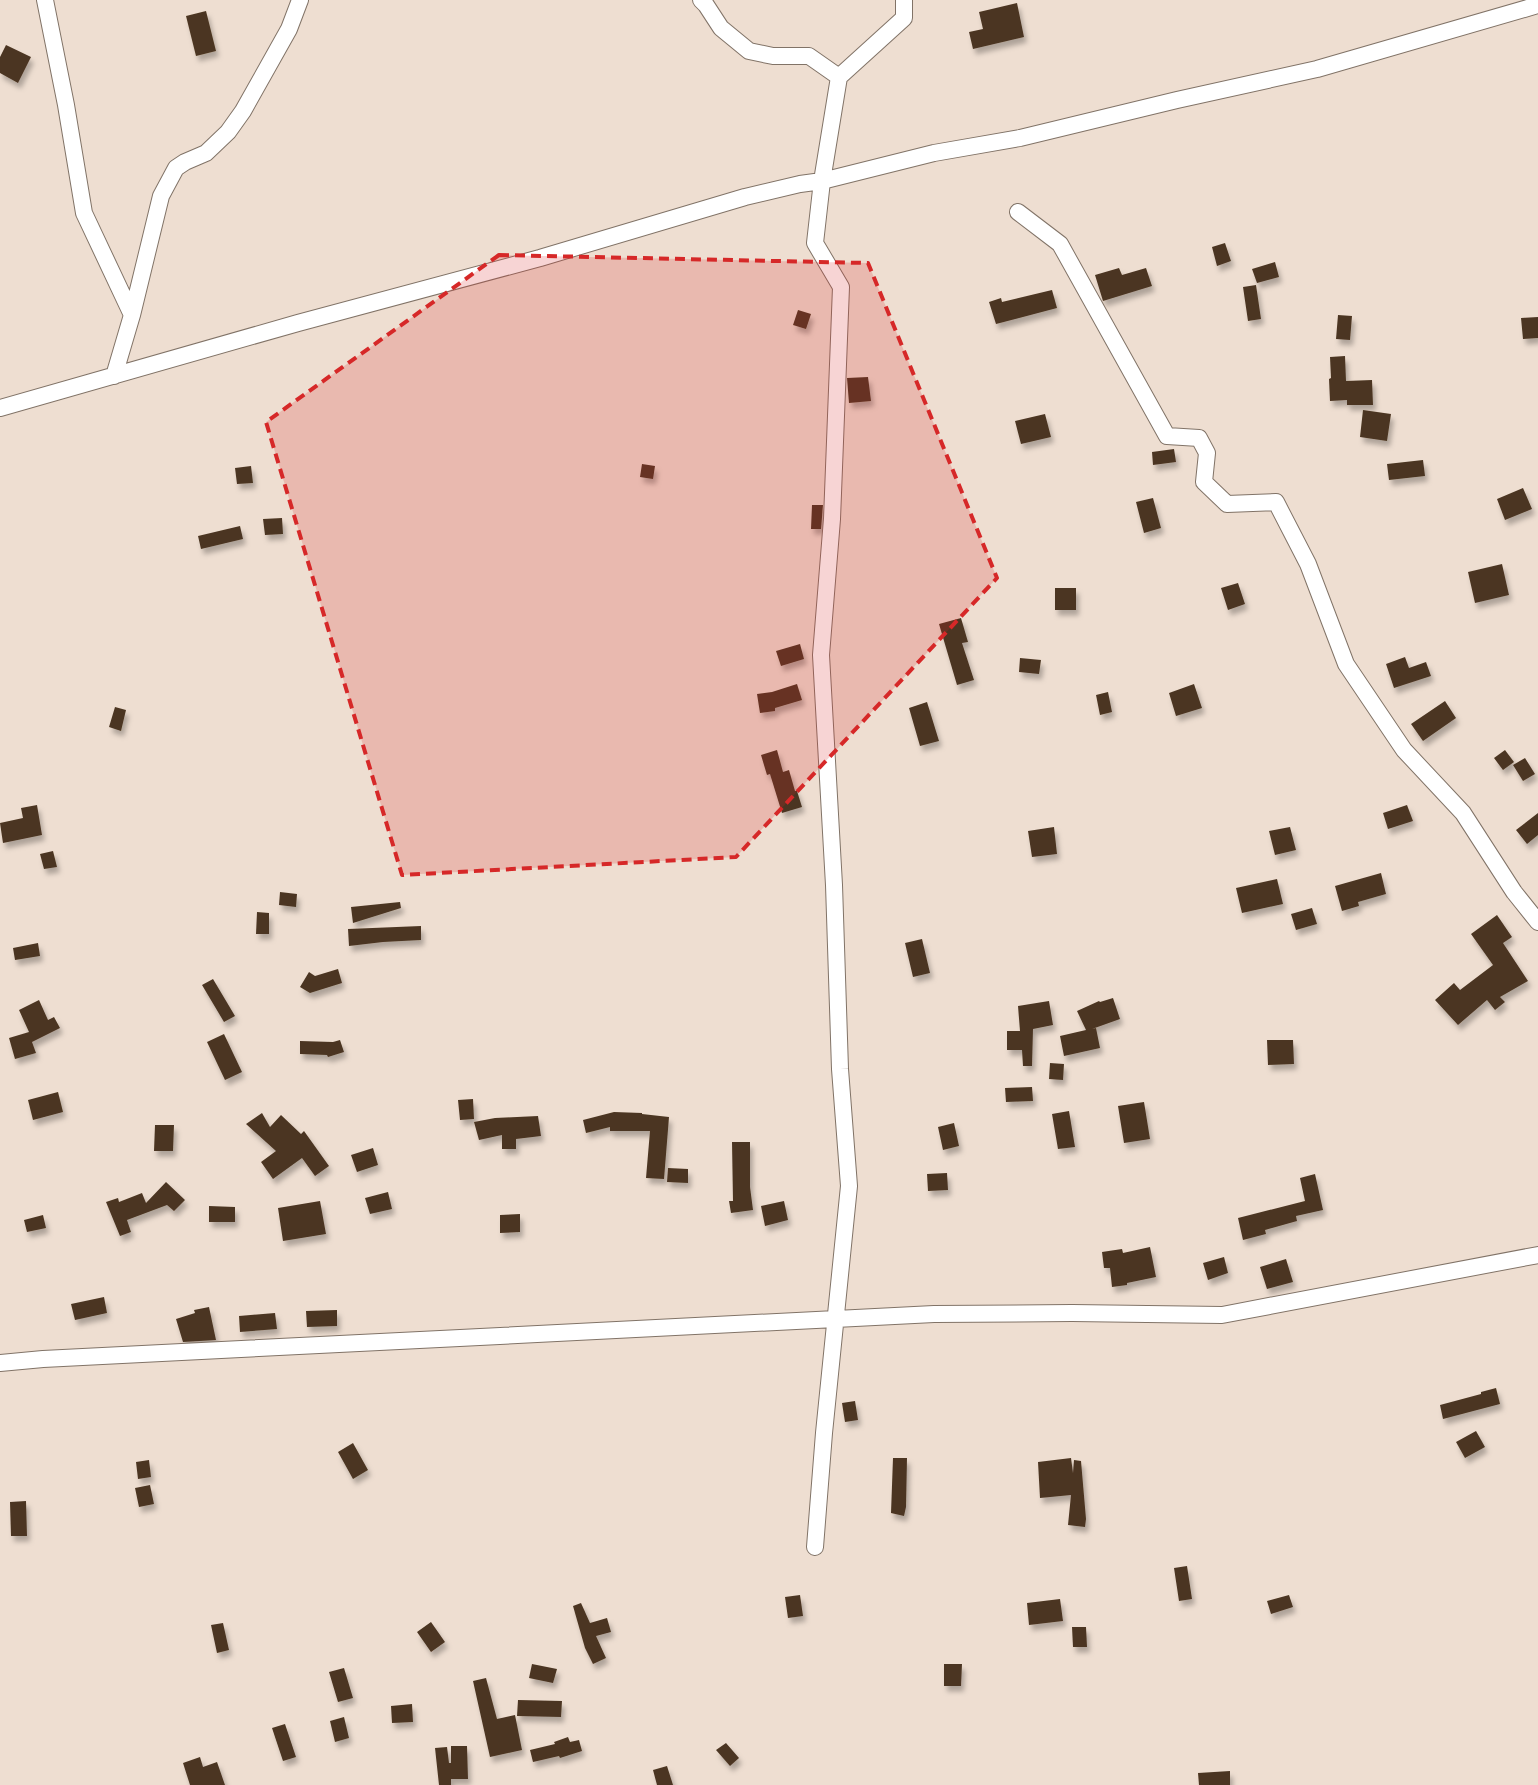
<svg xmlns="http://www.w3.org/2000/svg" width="1538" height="1785" viewBox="0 0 1538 1785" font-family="Roboto,sans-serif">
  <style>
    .building { fill: #4c3622; filter: url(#shadow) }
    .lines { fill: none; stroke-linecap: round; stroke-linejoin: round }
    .minor-casing { stroke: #817367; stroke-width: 18 }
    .minor { stroke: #fff; stroke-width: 16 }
    .marked { fill: #d62828; fill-opacity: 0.2; stroke: #d62828; stroke-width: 4; stroke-dasharray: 10 6; stroke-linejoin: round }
  </style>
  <defs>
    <filter id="shadow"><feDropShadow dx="3" dy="5.5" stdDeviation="2.5" flood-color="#0004"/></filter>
  </defs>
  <rect width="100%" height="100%" fill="#eeded1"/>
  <path class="building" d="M 1017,3 L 1024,37 L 973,49 L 969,32 L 983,29 L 979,12 Z
    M 206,11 L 216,51 L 196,56 L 186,16 Z
    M 6,45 L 31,57 L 18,83 L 0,73 L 0,57 Z
    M 1225,243 L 1231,261 L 1217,266 L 1212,247 Z
    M 1275,262 L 1279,277 L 1257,283 L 1252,269 Z
    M 1119,268 L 1122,275 L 1146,268 L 1152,286 L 1103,301 L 1095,275 Z
    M 1256,285 L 1261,319 L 1248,321 L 1243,287 Z
    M 1052,290 L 1057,308 L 996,324 L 989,302 L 1001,298 L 1002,302 Z
    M 798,310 L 811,314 L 806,329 L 793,325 Z
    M 1338,315 L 1352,316 L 1350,340 L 1336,339 Z
    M 1538,317 L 1538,338 L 1523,339 L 1521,318 Z
    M 1345,356 L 1346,381 L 1372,380 L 1373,405 L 1347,405 L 1347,400 L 1330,401 L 1329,379 L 1331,378 L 1330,357 Z
    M 868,377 L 871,401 L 849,403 L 847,378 Z
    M 1363,410 L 1391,414 L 1387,441 L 1360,437 Z
    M 1045,414 L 1051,437 L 1021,444 L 1015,421 Z
    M 1174,449 L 1176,462 L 1153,465 L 1152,452 Z
    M 1423,460 L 1425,476 L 1389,480 L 1387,464 Z
    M 642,464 L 655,466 L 653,479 L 640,477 Z
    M 251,466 L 253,483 L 237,484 L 235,468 Z
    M 1523,488 L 1532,509 L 1505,520 L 1497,499 Z
    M 1153,498 L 1161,528 L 1144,533 L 1136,502 Z
    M 812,505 L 823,505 L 821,529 L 811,529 Z
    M 282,518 L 283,534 L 265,535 L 263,519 Z
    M 240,526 L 243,539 L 201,549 L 198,536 Z
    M 1502,564 L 1509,595 L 1475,603 L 1468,572 Z
    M 1238,583 L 1245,604 L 1228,610 L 1221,588 Z
    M 1055,588 L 1076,588 L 1076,610 L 1055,610 Z
    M 961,618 L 968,642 L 962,643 L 974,680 L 957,685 L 939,624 Z
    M 800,644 L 804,659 L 781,666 L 776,651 Z
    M 1405,657 L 1409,668 L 1426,662 L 1431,676 L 1394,688 L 1386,664 Z
    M 1020,658 L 1041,660 L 1039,674 L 1019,672 Z
    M 797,684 L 802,700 L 775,708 L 775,711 L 760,713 L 757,694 L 772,692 Z
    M 1194,684 L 1202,708 L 1176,716 L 1169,693 Z
    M 1108,692 L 1112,712 L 1100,715 L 1096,695 Z
    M 1445,701 L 1456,718 L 1423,741 L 1411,724 Z
    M 927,702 L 939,741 L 920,746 L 909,708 Z
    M 115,707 L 126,710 L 121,731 L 109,727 Z
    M 777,750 L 783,772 L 789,770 L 795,791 L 797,791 L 802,807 L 782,813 L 770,774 L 767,775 L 761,755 Z
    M 1505,750 L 1514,762 L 1503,770 L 1494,758 Z
    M 1525,758 L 1535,774 L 1523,781 L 1513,765 Z
    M 37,805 L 42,835 L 3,843 L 0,823 L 23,818 L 21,808 Z
    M 1407,805 L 1413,821 L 1388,829 L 1383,813 Z
    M 1538,813 L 1538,835 L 1527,844 L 1516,830 Z
    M 1054,827 L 1057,854 L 1032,857 L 1028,831 Z
    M 1290,827 L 1296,850 L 1275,855 L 1269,831 Z
    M 53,851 L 57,867 L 44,869 L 40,854 Z
    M 1381,873 L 1386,894 L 1358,902 L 1359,906 L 1342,911 L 1335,886 Z
    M 1277,879 L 1283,904 L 1242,913 L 1236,888 Z
    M 280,892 L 297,894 L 296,907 L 279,905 Z
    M 400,902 L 401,908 L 353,923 L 351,907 Z
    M 1312,908 L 1317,924 L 1296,930 L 1291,914 Z
    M 257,912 L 269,913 L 269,934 L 256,934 Z
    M 1497,915 L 1512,937 L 1503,943 L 1528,981 L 1500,997 L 1505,1002 L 1495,1010 L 1487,1000 L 1458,1025 L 1435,1000 L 1454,983 L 1460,990 L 1493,965 L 1471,934 Z
    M 421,926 L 421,940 L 383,942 L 349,946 L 348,929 Z
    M 922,939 L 930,973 L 913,977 L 905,943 Z
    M 38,943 L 40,956 L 15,960 L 13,948 Z
    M 338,969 L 342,983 L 310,993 L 300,987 L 309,972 L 315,976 Z
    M 213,979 L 235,1016 L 224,1022 L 202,985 Z
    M 1113,998 L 1120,1019 L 1092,1029 L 1096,1028 L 1100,1048 L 1064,1056 L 1060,1036 L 1086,1030 L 1077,1011 L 1099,1001 L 1100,1002 Z
    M 39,1000 L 48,1020 L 54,1017 L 60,1028 L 32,1042 L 36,1053 L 15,1059 L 9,1038 L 29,1032 L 19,1010 Z
    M 1049,1001 L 1053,1025 L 1033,1029 L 1032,1066 L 1023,1066 L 1022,1050 L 1007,1050 L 1007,1031 L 1020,1031 L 1018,1006 Z
    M 224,1034 L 242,1072 L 225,1080 L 207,1042 Z
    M 340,1040 L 344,1052 L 328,1057 L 327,1055 L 300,1054 L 300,1041 L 333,1042 Z
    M 1267,1040 L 1293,1040 L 1294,1064 L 1268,1065 Z
    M 1050,1063 L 1064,1064 L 1063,1080 L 1049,1079 Z
    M 1032,1087 L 1033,1101 L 1006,1102 L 1005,1088 Z
    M 58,1092 L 63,1112 L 33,1120 L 28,1100 Z
    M 473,1099 L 474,1119 L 460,1120 L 458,1100 Z
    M 1144,1102 L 1150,1139 L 1124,1143 L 1118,1106 Z
    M 1069,1111 L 1075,1147 L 1058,1149 L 1052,1114 Z
    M 614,1112 L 642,1113 L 642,1114 L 669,1117 L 664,1179 L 646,1178 L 650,1131 L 610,1131 L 610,1127 L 586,1133 L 583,1120 Z
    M 262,1113 L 270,1127 L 281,1115 L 301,1134 L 304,1131 L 329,1166 L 315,1176 L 302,1158 L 273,1179 L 261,1162 L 276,1151 L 246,1124 Z
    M 538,1116 L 541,1136 L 516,1139 L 516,1149 L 502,1149 L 502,1135 L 479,1140 L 474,1122 L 495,1118 Z
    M 954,1123 L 959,1146 L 943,1150 L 938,1127 Z
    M 155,1125 L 174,1125 L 173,1151 L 154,1151 Z
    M 732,1142 L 750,1142 L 750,1187 L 753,1210 L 731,1213 L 729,1201 L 733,1201 Z
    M 373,1148 L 378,1165 L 357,1172 L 351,1155 Z
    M 668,1168 L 688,1169 L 688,1183 L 667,1182 Z
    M 947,1173 L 948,1190 L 928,1191 L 927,1174 Z
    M 1315,1174 L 1323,1210 L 1296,1216 L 1297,1221 L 1265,1230 L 1266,1234 L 1243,1240 L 1238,1218 L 1305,1201 L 1300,1178 Z
    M 166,1182 L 185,1200 L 174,1211 L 167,1205 L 127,1220 L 131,1232 L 120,1236 L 106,1202 L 118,1198 L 119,1202 L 142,1193 L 146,1203 Z
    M 388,1192 L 392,1209 L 370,1214 L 365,1198 Z
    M 320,1201 L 326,1234 L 283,1241 L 278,1208 Z
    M 784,1201 L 788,1220 L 765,1226 L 761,1206 Z
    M 209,1206 L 235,1207 L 235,1222 L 209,1222 Z
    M 520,1214 L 520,1232 L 500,1233 L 500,1215 Z
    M 43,1215 L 46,1228 L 27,1232 L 24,1220 Z
    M 1150,1247 L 1156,1277 L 1127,1283 L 1127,1285 L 1112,1287 L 1110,1268 L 1104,1268 L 1102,1252 L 1122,1249 L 1123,1253 Z
    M 1224,1257 L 1228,1273 L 1208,1280 L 1203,1263 Z
    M 1286,1259 L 1293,1282 L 1267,1289 L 1260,1267 Z
    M 104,1297 L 107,1313 L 75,1320 L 71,1304 Z
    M 209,1307 L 216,1340 L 183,1342 L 176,1319 L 195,1313 L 194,1310 Z
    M 337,1310 L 337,1326 L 307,1327 L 306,1311 Z
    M 275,1313 L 277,1329 L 240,1332 L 239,1316 Z
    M 1496,1388 L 1500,1404 L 1443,1419 L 1440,1405 L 1481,1394 L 1481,1392 Z
    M 855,1401 L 858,1420 L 845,1422 L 842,1403 Z
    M 1476,1431 L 1485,1447 L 1465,1458 L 1456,1442 Z
    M 353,1443 L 368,1470 L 353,1479 L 338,1452 Z
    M 893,1458 L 907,1458 L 906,1507 L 904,1516 L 891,1513 Z
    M 1071,1458 L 1073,1473 L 1074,1460 L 1081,1461 L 1086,1519 L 1085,1527 L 1068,1525 L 1071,1495 L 1040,1498 L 1038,1462 Z
    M 149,1460 L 151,1477 L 138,1479 L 136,1462 Z
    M 150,1485 L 154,1504 L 139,1507 L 135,1488 Z
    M 26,1501 L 27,1536 L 11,1536 L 10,1502 Z
    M 1187,1566 L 1192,1599 L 1179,1601 L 1174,1568 Z
    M 800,1595 L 803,1616 L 788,1618 L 785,1597 Z
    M 1289,1595 L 1293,1607 L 1271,1614 L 1267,1601 Z
    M 1060,1599 L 1063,1621 L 1029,1625 L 1027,1603 Z
    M 581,1603 L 590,1623 L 607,1618 L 611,1632 L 596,1636 L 606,1658 L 593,1664 L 585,1648 L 573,1606 Z
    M 431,1622 L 445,1642 L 431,1652 L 417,1632 Z
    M 223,1623 L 229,1650 L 217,1653 L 211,1625 Z
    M 1072,1627 L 1086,1627 L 1087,1647 L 1073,1647 Z
    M 532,1664 L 557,1669 L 553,1683 L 529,1678 Z
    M 944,1664 L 962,1664 L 961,1686 L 944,1686 Z
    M 344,1668 L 353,1698 L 338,1702 L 329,1672 Z
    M 486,1678 L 497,1719 L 515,1715 L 522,1750 L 490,1757 L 473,1681 Z
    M 518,1700 L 562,1701 L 561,1717 L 517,1716 Z
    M 412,1704 L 413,1722 L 392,1723 L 391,1706 Z
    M 344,1717 L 349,1738 L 335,1742 L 330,1721 Z
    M 285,1724 L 296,1757 L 283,1761 L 272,1728 Z
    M 568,1737 L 570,1742 L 579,1740 L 582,1751 L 560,1758 L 559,1756 L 533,1762 L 530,1750 L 555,1744 L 554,1742 Z
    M 726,1743 L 739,1758 L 730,1766 L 716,1750 Z
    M 451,1746 L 467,1746 L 468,1779 L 451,1779 L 451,1785 L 439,1785 L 435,1748 L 447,1747 L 449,1763 L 451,1763 Z
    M 200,1757 L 203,1767 L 217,1762 L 225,1785 L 190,1785 L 183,1763 Z
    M 667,1766 L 673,1785 L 657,1785 L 653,1770 Z
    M 1230,1771 L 1230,1785 L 1199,1785 L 1198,1773 Z"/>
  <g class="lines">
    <g class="minor-casing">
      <path id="minor" d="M 45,0 L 66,105 L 84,213 L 132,315
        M 701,0 L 706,5 L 721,28 L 749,51 L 773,56 L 809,56 L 839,77 L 904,18 L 904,0
        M 1018,212 L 1060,244 L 1167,436 L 1199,438 L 1207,453 L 1204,482 L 1227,504 L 1276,502 L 1308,564 L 1346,664 L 1404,750 L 1463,813 L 1514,892 L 1538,922
        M 114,376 L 132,315 L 161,196 L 176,168 L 185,162 L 206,153 L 228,132 L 243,111 L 289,29 L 300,0
        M 0,408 L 298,323 L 540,258 L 745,197 L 800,184 L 822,181 L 934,153 L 1020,138 L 1177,100 L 1317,69 L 1538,5
        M 0,1363 L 43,1359 L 934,1314 L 1072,1313 L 1222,1315 L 1538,1255
        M 815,1547 L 824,1433 L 849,1186 L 840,1069 L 834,885 L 821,655 L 832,519 L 841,287 L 815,243 L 822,181 L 839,77"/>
    </g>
    <use href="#minor" class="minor"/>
  </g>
  <path class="marked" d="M 499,255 L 868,263 L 997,578 L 736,857 L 402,875 L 266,422 Z"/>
</svg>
